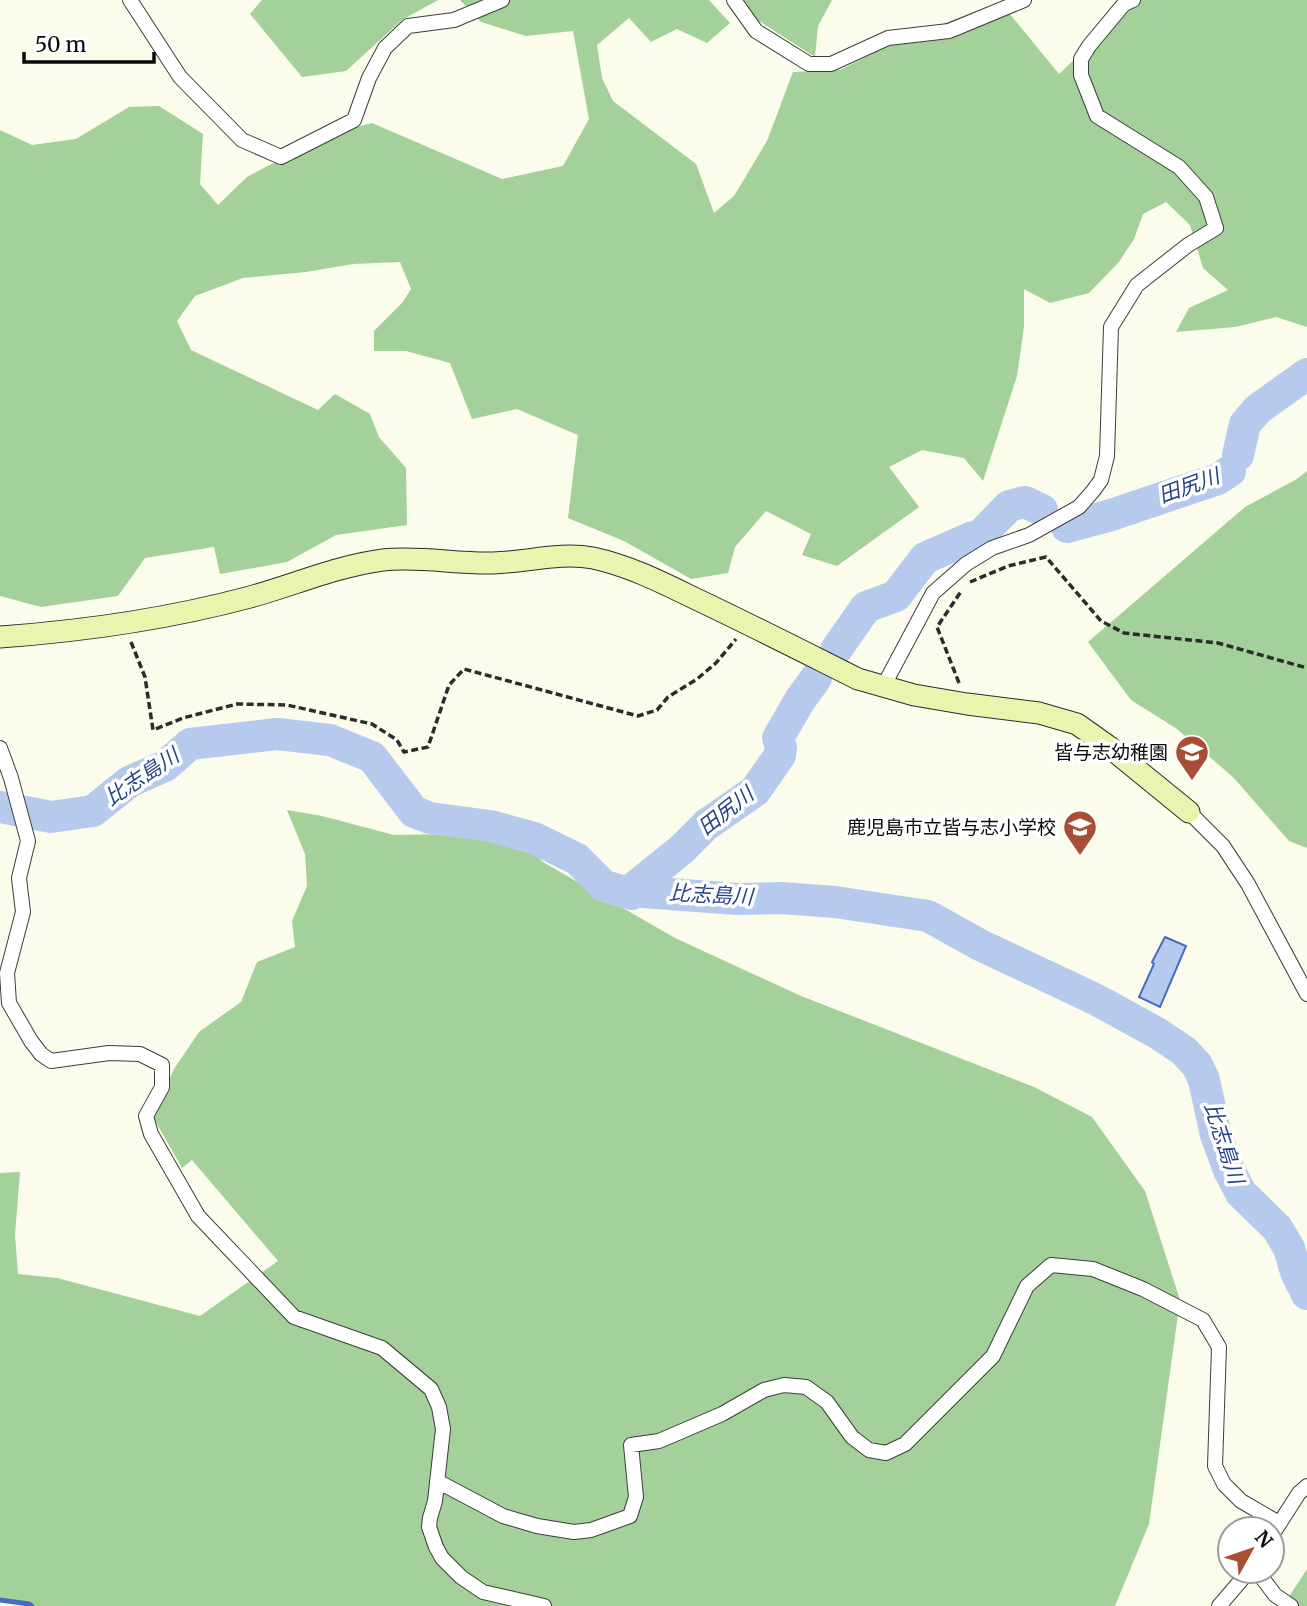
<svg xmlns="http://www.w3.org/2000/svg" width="1307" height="1606" viewBox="0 0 1307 1606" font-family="Merriweather,'Noto Sans JP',serif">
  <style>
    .forest { fill: #a4d09a }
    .water { fill: #b6caed; stroke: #466dbb; stroke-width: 2 }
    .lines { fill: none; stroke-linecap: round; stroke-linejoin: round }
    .stream { stroke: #466dbb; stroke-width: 5 }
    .river { stroke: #b6caed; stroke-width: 32 }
    .street-casing { stroke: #3d3d3d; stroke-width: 16 }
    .secondary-casing { stroke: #2c2c2c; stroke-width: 23 }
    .path { stroke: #2c2c2c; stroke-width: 3.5; stroke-dasharray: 7 3.5; stroke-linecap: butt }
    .street { stroke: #fff; stroke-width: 14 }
    .secondary { stroke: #e9f4ae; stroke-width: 21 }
    .labels { text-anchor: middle; stroke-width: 7; stroke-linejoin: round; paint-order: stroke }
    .poi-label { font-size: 19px; fill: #0a0a0a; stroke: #fff; text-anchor: end }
    .water-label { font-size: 21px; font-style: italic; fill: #25438b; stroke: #fff }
  </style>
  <rect width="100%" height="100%" fill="#fbfceb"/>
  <path class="forest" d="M 262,0 L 438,0 L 402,20 L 346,71 L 302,77 L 250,14 Z
    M 460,0 L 709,0 L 730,23 L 707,43 L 677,29 L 651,42 L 629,18 L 597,45 L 602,78 L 613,101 L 696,164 L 714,213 L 734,196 L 767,141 L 793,72 L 840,70 L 884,48 L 912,30 L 929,29 L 1000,2 L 1059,74 L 1138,0 L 1307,0 L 1307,327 L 1276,317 L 1235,327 L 1176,332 L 1189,308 L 1228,290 L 1203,268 L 1190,225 L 1166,202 L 1143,214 L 1134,239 L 1119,262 L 1089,293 L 1050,303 L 1024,289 L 1024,327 L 1017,376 L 983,481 L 964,458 L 922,450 L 889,467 L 919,507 L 837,566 L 802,555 L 811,534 L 766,511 L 735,547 L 728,573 L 691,579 L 624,541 L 568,518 L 578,435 L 517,409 L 472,419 L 450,363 L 406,351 L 374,351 L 374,331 L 402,303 L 411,289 L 400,262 L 353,264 L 306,272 L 243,278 L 195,296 L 177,321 L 191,350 L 318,410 L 335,394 L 370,414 L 379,437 L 406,468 L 407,525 L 336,535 L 287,562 L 220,574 L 214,547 L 145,558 L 118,596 L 41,607 L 0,596 L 0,130 L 32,145 L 76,139 L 129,107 L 159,106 L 203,134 L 200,184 L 218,205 L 247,177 L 292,153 L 348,129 L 372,123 L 502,179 L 563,166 L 589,119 L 573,31 L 526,36 L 481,22 Z
    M 737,0 L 832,0 L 818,26 L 815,57 L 751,16 Z
    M 1307,471 L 1307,848 L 1289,841 L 1233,777 L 1177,729 L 1131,700 L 1088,642 L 1245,507 L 1297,479 Z
    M 287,810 L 322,816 L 394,835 L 452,834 L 497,841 L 532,852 L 543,862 L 675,938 L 801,996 L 1034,1087 L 1092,1117 L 1145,1191 L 1180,1300 L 1149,1524 L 1115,1606 L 30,1606 L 0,1600 L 0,1173 L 20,1172 L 15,1235 L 18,1274 L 57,1278 L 200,1316 L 278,1261 L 192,1160 L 182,1168 L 153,1117 L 174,1069 L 199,1032 L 241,1002 L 257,962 L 295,947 L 292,921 L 307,886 L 305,854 Z
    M 1307,1569 L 1307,1606 L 1283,1606 Z"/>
  <path class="water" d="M 1165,937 L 1186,946 L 1160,1007 L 1139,997 L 1154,964 L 1152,962 Z"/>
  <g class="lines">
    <path class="stream" d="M 0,1600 L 29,1604 L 32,1606"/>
    <path class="river" d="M 1238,455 L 1245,424 L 1258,409 L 1307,374
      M 1067,527 L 1108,516 L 1218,479 L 1230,471
      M 836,650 L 866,607 L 896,596 L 925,558 L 973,537 L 979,537 L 1009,506 L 1025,502 L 1042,510
      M 0,807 L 51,817 L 93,811 L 129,782 L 165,766 L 190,744 L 277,734 L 330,740 L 372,757 L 414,812 L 430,818 L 490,826 L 534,838 L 577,859 L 604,886 L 632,894 L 630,891 L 737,899 L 781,898 L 835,902 L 928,916 L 980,945 L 1097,1000 L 1157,1033 L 1184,1051 L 1197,1065 L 1204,1080 L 1216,1135 L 1229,1170 L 1241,1193 L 1277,1228 L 1289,1248 L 1296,1272 L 1307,1294
      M 630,891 L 681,850 L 706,825 L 755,791 L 780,755 L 781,748 L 778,738 L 800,700 L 816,678"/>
    <g class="street-casing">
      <path id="street" d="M 130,0 L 180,77 L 242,140 L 281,157 L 354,120 L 369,78 L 385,48 L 408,26 L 454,20 L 502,0
        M 734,0 L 756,31 L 809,64 L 831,64 L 888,38 L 949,31 L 1024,0
        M 883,687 L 933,593 L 966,564 L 992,548 L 1029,535 L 1079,507 L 1093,491 L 1101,480 L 1107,456 L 1111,327 L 1137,285 L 1188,245 L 1216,228 L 1206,197 L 1179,167 L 1097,116 L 1081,75 L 1081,59 L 1089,46 L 1124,4 L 1133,0
        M 0,748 L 11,778 L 28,841 L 19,878 L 23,912 L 7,973 L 9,1003 L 31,1041 L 41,1054 L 51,1061 L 109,1053 L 140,1054 L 162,1065 L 162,1087 L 146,1116 L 151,1134 L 198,1216 L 294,1317 L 382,1348 L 431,1389 L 439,1407 L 443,1429 L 435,1501 L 430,1518 L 429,1527 L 436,1547 L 442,1558 L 461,1577 L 483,1592 L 544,1606
        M 1189,812 L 1223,846 L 1248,884 L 1307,994
        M 437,1481 L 503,1516 L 537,1526 L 574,1532 L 591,1530 L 630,1516 L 636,1497 L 631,1445 L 659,1441 L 722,1414 L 764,1390 L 784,1385 L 806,1387 L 827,1402 L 852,1437 L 869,1450 L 886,1453 L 905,1444 L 993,1356 L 1027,1286 L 1051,1265 L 1093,1269 L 1143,1289 L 1203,1320 L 1219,1347 L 1215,1466 L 1224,1484 L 1241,1501 L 1279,1523
        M 1272,1535 L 1299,1493 L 1307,1486
        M 1257,1571 L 1275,1595 L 1291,1606
        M 1219,1606 L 1249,1571"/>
    </g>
    <g class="secondary-casing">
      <path id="secondary" d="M 0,637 C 84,631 168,619 250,597 C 294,585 337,566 383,560 C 420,556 456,564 493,563 C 527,562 560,552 593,558 C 630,566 663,583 696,599 C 751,625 804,652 858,679 L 914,695 L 967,704 L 1039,713 L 1077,724 L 1108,746 L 1189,812"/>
    </g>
    <path class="path" d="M 970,582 L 1008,566 L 1046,557 L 1101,621 L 1124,633 L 1218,643 L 1307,668
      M 131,642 L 145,677 L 153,730 L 183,718 L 237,704 L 287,705 L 372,724 L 397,740 L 404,752 L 428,747 L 449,685 L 464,669 L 638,716 L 657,710 L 668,697 L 697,679 L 716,663 L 736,639
      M 959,683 L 937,627 L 962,590"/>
    <use href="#street" class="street"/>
    <use href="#secondary" class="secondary"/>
  </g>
  <defs>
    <g id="school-pin" transform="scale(1.75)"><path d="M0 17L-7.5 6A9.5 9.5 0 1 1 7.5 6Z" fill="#a84e35" stroke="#fff"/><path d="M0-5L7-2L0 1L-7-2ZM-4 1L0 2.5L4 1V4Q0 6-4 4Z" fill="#fff"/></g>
  </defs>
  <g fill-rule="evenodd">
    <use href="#school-pin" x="1192" y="752"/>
    <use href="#school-pin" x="1080" y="827"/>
  </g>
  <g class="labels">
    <g class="poi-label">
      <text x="1168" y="759">皆与志幼稚園</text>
      <text x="1056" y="834">鹿児島市立皆与志小学校</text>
    </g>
    <g class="water-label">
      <text transform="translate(1189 486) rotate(-20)" y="7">田尻川</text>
      <text transform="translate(142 777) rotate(-34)" y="7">比志島川</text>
      <text transform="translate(726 811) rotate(-38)" y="7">田尻川</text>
      <text transform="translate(711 895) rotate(3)" y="7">比志島川</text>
      <text transform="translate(1224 1143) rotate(72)" y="7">比志島川</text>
    </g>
  </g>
  <g transform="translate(1251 1550) rotate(50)"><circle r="33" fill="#ffffff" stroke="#9d9d9d" stroke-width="2"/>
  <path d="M0-5L12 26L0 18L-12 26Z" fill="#a84e35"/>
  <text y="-10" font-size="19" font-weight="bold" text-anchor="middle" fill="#0a0a0a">N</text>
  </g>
  <path d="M24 52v10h130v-10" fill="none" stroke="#0a0a0a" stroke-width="3.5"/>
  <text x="35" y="52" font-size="21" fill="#0a0a0a" stroke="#ffffff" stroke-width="5" paint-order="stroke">50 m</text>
</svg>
